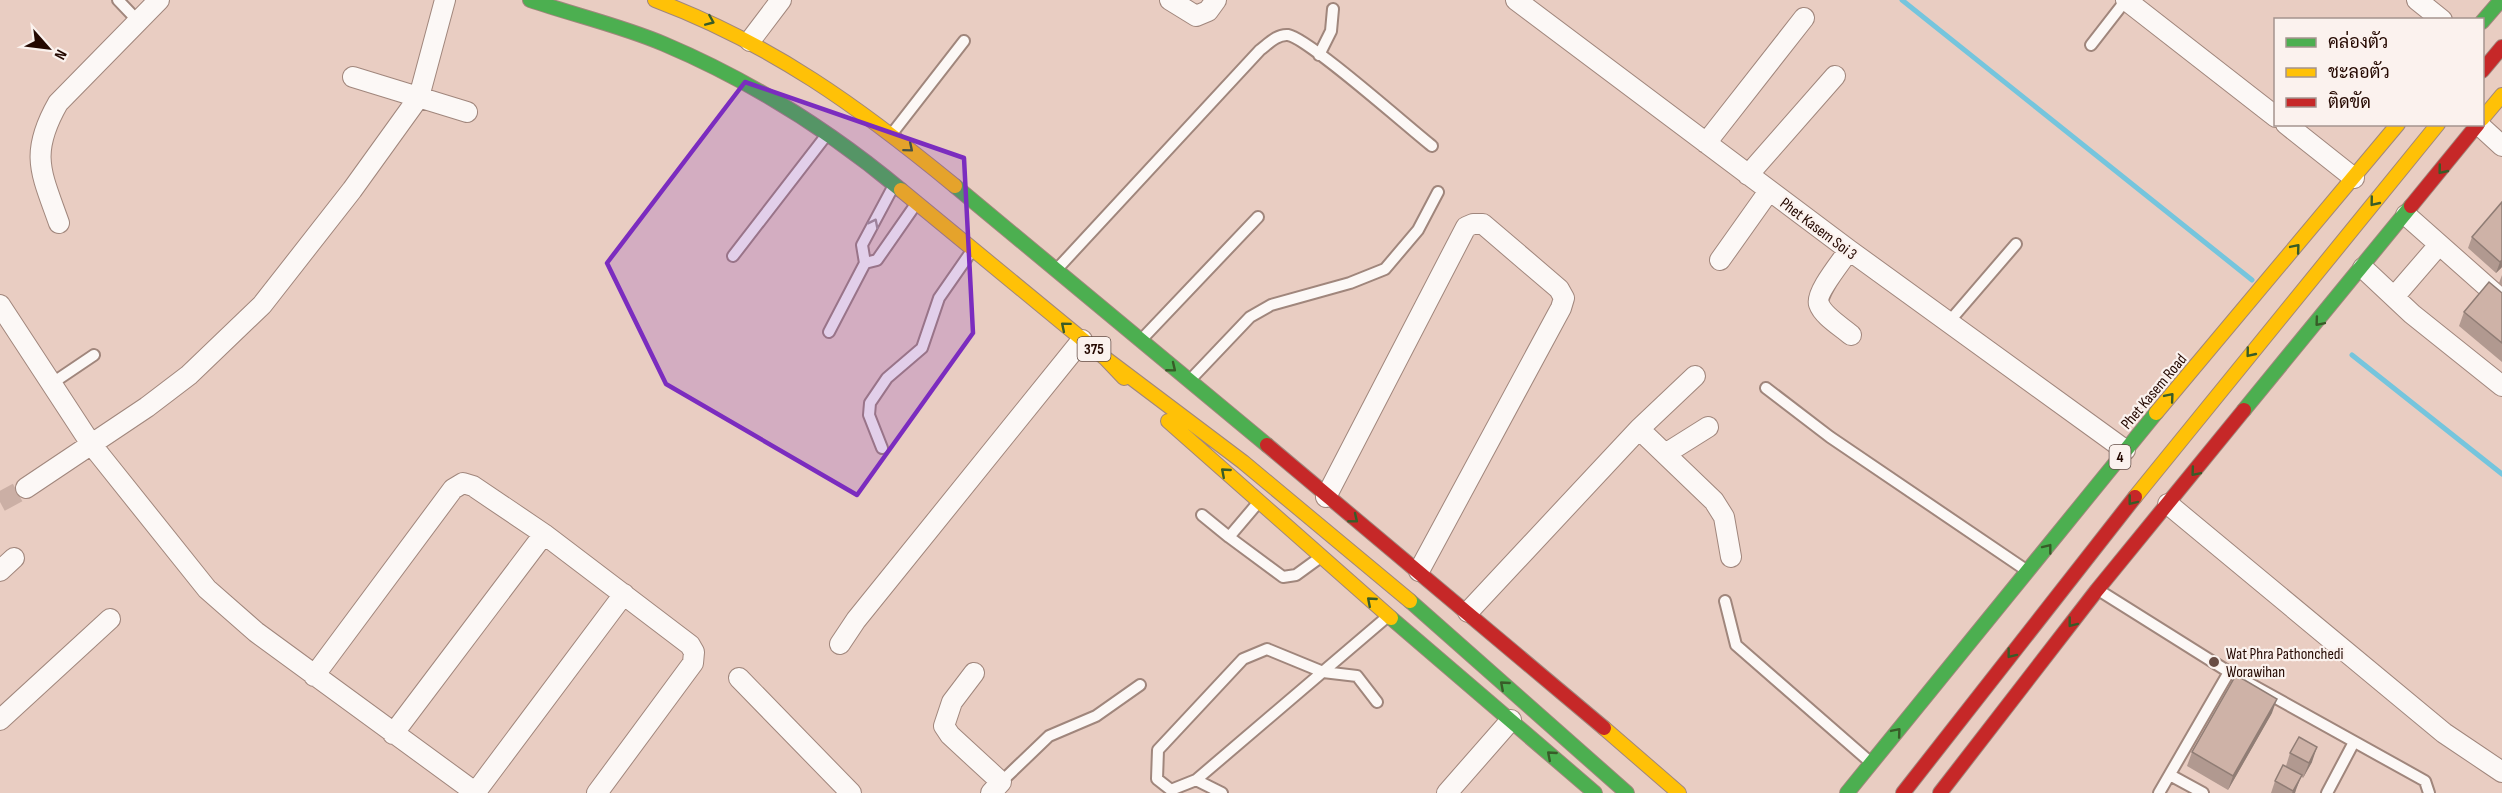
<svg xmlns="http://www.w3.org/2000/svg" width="2502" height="793" viewBox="0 0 2502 793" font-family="'Sofia Sans Condensed',Sarabun,sans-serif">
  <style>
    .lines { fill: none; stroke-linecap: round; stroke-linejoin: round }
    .stream { stroke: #75c5dd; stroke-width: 5 }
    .street-tunnel { stroke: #cbafa5; stroke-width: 20; stroke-dasharray: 20 10; stroke-linecap: butt }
    .lane-casing { stroke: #a0867c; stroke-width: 14 }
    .street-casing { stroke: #a0867c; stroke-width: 22 }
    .fast-casing { stroke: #a0867c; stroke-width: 16 }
    .slow-casing { stroke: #a0867c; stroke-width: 16 }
    .jam-casing { stroke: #a0867c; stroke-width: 16 }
    .lane { stroke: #fcf8f6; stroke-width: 10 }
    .street { stroke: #fcf8f6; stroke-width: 20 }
    .fast { stroke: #4caf50; stroke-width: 14 }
    .slow { stroke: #ffc107; stroke-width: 14 }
    .jam { stroke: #c62828; stroke-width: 14 }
    .wall { fill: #b19990 }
    .shaded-wall { fill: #907d75 }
    .building { fill: #ceb2a7; stroke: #907d75; stroke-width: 1.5 }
    .oneway { stroke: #385c28 }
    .oneway2 { stroke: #a69894 }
    .marked { fill: #7b2cbf; fill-opacity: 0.2; stroke: #7b2cbf; stroke-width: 4.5; stroke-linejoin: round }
    .poi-dot { fill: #694d44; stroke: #fbf2ee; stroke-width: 2 }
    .labels { text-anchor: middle; stroke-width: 4.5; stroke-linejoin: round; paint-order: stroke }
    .shield { fill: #fbf2ee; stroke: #644e47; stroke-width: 1.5 }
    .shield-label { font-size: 15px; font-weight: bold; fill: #240800 }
    .street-label { font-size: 16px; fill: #240800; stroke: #fbf2ee }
    .poi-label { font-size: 16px; fill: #240800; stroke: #fbf2ee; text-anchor: start }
  </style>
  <rect width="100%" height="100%" fill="#e9cdc2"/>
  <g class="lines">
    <path class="stream" d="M 1902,0 L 2252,280
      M 2352,355 L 2502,474"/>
    <path class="street-tunnel" d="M 0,502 L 26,488"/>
    <g class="lane-casing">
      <path id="lane" d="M 118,0 L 138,21
        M 2091,45 L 2126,0
        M 1319,55 L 1331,31 L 1333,9
        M 894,131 L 964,41
        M 733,256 L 825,137
        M 865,263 L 877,260 L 916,204
        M 1058,268 L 1260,50 C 1268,44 1277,34 1288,35 C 1308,38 1409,128 1432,146
        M 1948,323 L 2016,244
        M 829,332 L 865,263 L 862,245 L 893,187
        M 1142,339 L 1258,217
        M 1191,379 L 1250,317 L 1271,305 L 1350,283 L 1385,269 L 1418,230 L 1438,192
        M 51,384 L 94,355
        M 1766,388 L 1830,437 L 2026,570
        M 882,448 L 869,415 L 870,403 L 887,378 L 922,348 L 939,298 L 971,252
        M 1202,515 L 1229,537 L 1257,504
        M 1229,537 L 1283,577 L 1296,575 L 1318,559
        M 2100,591 L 2229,672 L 2425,781 L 2429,793
        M 1725,601 L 1736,645 L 1869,761
        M 1377,702 L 1357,676 L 1323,672 L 1267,649 L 1243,659 L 1158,750 L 1157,779 L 1171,790 L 1196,780 L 1387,617
        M 2170,775 L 2203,793
        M 1196,780 L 1222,793
        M 1001,782 L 1049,736 L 1096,716 L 1140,685
        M 2159,793 L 2229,672
        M 2327,793 L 2354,742"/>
    </g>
    <g class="street-casing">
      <path id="street" d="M 1170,0 L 1196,16 L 1208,11 L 1216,0
        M 1516,0 L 1849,250 L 2125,450
        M 2126,0 L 2276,117
        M 2417,0 L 2442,20
        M 750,41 L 781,0
        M 353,77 L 467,112
        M 2286,124 L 2354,178
        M 2478,124 L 2502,146
        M 1706,143 L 1804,18
        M 1748,175 L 1835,76
        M 2406,215 L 2502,300
        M 59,223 C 41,172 29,154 58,103 L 159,0
        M 1849,250 C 1842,261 1815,293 1819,304 C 1823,316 1842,327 1851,335
        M 1720,260 L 1769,191
        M 2363,268 L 2412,314 L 2502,386
        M 2394,297 L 2438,246
        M 0,305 L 91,444 L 207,589 L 256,632 L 476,793
        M 1639,429 L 1714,501 L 1724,517 L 1731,557
        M 1665,454 L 1708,427
        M 26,488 L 147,407 L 189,375 L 262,305 L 352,190 L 419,97 L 445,0
        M 1326,497 L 1466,227 L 1473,224 L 1483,224 L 1559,289 L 1564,298 L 1561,308 L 1419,571
        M 2168,504 L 2444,733 L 2502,772
        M 0,571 L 14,558
        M 1468,612 L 1639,429 L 1695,376
        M 840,644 L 856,620 L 1082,340
        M 974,673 L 952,702 L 944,726 L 950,735 L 1001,782 L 991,793
        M 314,676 L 453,489 L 463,483 L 473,486 L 544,534
        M 739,678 L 851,793
        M 0,720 L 110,619
        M 393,734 L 544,534 L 690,645 L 694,652 L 693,663 L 597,793
        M 475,793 L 624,594
        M 1447,793 L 1511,720"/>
    </g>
    <g class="fast-casing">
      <path id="fast" d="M 530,0 C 574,15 622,26 664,44 C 749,80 830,131 901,190
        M 2482,22 L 2501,0
        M 955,186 L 1267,445
        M 2244,410 L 2411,206
        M 1410,601 L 1627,793
        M 1391,618 L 1595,793
        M 1847,793 L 2156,413"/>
    </g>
    <g class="slow-casing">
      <path id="slow" d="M 655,0 C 772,44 859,107 955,186
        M 2482,119 L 2502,95
        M 901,190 L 1105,358 L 1124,378
        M 1105,358 L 1243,462 L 1410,601
        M 2156,413 L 2398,124
        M 1168,421 L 1391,618
        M 2135,497 L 2438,124
        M 1604,728 L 1679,793"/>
    </g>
    <g class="jam-casing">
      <path id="jam" d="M 2482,71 L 2502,47
        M 2411,206 L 2478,124
        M 1267,445 L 1604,728
        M 1903,793 L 2135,497
        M 1940,793 L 2097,590 L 2244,410"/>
    </g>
    <use href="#lane" class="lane"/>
    <use href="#street" class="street"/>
    <use href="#fast" class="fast"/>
    <use href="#slow" class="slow"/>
    <use href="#jam" class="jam"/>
  </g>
  <path class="wall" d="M 2502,202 L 2502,267 L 2496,273 L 2468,248 L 2472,237 Z
    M 2502,275 L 2502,286 L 2499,283 Z
    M 2502,293 L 2502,362 L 2459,326 L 2464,312 Z
    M 2272,713 L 2228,790 L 2187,766 L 2192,752 Z
    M 2290,753 L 2312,762 L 2303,778 L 2301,776 L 2295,793 L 2271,793 L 2275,781 L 2286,766 Z"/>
  <path class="shaded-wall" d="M 2502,260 L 2502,267 L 2496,273 L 2500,262 Z
    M 2277,699 L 2272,713 L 2228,790 L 2233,776 Z
    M 2317,747 L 2312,762 L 2303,778 L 2309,763 Z
    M 2302,775 L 2296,789 L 2295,793 L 2292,793 Z"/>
  <path class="building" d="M 2502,202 L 2502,260 L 2500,262 L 2472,237 Z
    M 2489,282 L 2502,293 L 2502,343 L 2464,312 Z
    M 2236,675 L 2277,699 L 2233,776 L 2192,752 Z
    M 2299,737 L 2317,747 L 2309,763 L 2290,753 Z
    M 2283,765 L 2302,775 L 2293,791 L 2275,781 Z"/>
  <defs><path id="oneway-chevron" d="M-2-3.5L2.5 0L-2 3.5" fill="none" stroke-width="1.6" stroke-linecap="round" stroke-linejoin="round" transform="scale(1.5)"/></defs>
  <g class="oneway">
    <use href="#oneway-chevron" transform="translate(710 21) rotate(23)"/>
    <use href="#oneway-chevron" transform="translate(909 148) rotate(40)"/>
    <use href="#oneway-chevron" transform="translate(2442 170) rotate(129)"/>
    <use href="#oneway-chevron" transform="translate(2374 202) rotate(129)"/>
    <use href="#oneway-chevron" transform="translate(2296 248) rotate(-50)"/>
    <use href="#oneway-chevron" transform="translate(2319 322) rotate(130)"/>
    <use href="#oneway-chevron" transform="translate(1065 326) rotate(-140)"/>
    <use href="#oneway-chevron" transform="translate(2250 353) rotate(129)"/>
    <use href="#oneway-chevron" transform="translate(1172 368) rotate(39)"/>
    <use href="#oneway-chevron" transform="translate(2170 397) rotate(-50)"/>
    <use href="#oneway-chevron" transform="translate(1225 472) rotate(-139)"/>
    <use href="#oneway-chevron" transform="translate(2195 472) rotate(130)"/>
    <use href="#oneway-chevron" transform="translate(2132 501) rotate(128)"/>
    <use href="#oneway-chevron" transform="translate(1354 519) rotate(39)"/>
    <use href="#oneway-chevron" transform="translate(2048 548) rotate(-52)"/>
    <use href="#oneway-chevron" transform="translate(1371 601) rotate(-139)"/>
    <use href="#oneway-chevron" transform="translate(2072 623) rotate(128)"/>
    <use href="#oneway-chevron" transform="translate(2011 654) rotate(128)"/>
    <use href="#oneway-chevron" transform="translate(1504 685) rotate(-139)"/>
    <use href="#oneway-chevron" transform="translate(1897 732) rotate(-50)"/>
    <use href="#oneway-chevron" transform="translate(1551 755) rotate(-139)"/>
  </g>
  <use class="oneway2" href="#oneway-chevron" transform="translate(874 223) rotate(-63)"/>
  <path class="marked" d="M 745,82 L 964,158 L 973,333 L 857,495 L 666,384 L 607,263 Z"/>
  <circle class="poi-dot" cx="2214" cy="662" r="6"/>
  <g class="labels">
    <g class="shield">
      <rect x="1077.5" y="337" width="33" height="24" rx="4.5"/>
      <rect x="2109.5" y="445" width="21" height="24" rx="4.5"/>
    </g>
    <g class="shield-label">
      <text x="1094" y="354">375</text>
      <text x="2120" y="462">4</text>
    </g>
    <g class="street-label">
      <text transform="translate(1819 228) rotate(37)" y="6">Phet Kasem Soi 3</text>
      <text transform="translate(2153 391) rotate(-50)" y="6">Phet Kasem Road</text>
    </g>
    <g class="poi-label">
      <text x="2226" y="659">Wat Phra Pathonchedi<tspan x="2226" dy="18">Worawihan</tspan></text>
    </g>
  </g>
  <rect x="2274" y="18" width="210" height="108" fill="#fbf2ee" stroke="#a5948f" stroke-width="1.5"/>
  <rect x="2286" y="38" width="30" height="9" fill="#4caf50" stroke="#a5948f" stroke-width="1.5"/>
  <text x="2328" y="48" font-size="18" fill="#240800">คล่องตัว</text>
  <rect x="2286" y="68" width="30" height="9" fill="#ffc107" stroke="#a5948f" stroke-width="1.5"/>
  <text x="2328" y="78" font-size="18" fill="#240800">ชะลอตัว</text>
  <rect x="2286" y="98" width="30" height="9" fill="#c62828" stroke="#a5948f" stroke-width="1.5"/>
  <text x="2328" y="108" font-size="18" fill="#240800">ติดขัด</text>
  <g transform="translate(48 48) rotate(118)" stroke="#fbf2ee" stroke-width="4.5" paint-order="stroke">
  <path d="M0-4.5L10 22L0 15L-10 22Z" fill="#240800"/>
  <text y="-9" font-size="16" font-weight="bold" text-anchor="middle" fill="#240800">N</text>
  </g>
</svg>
